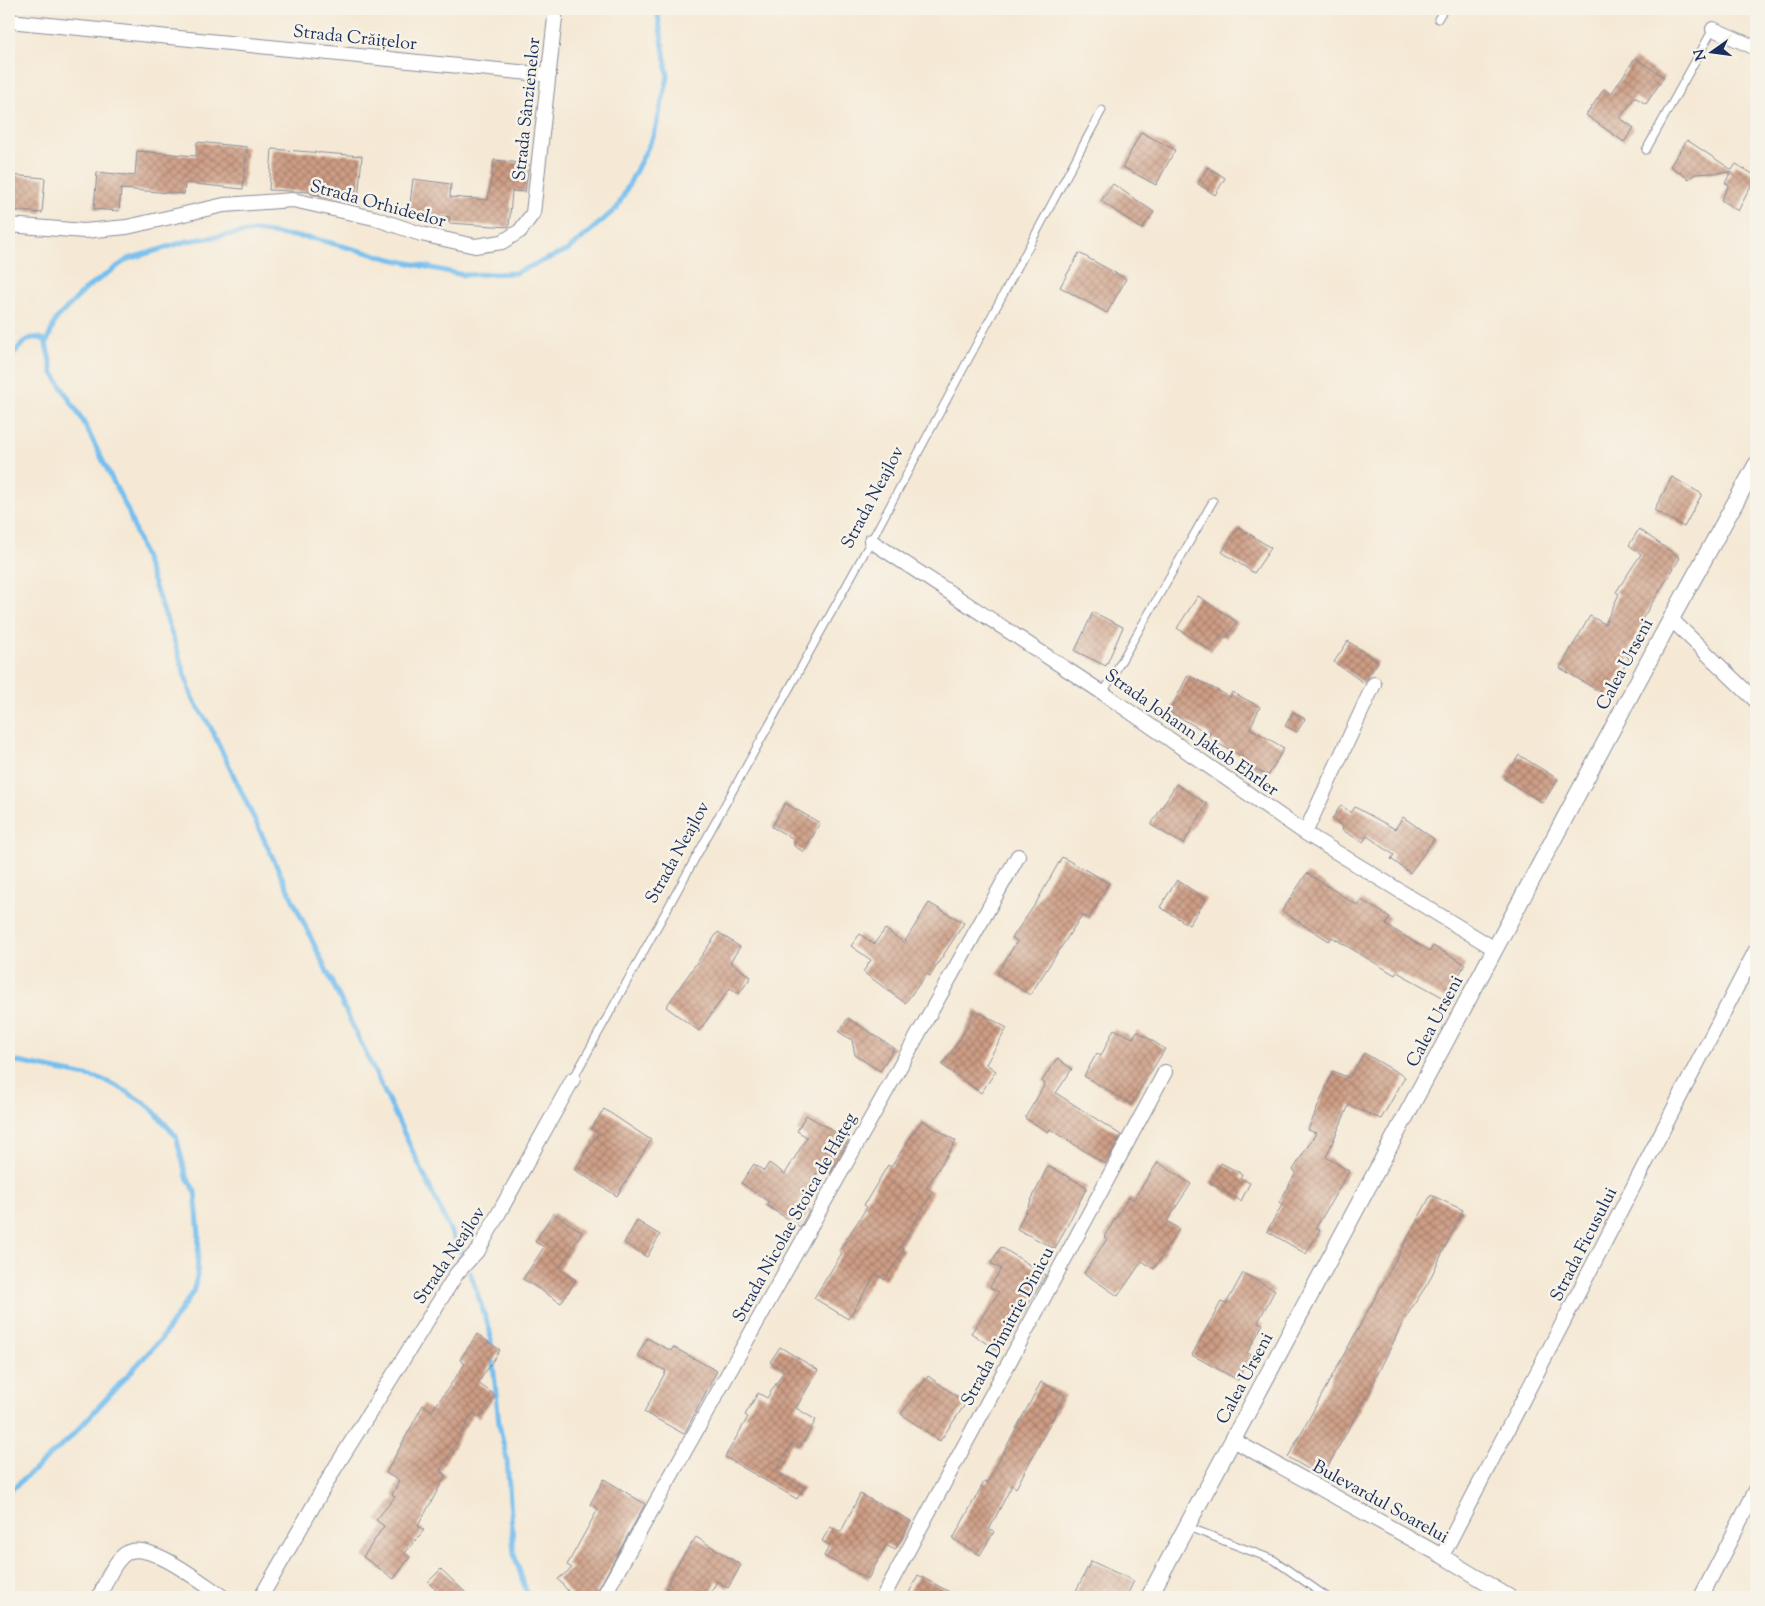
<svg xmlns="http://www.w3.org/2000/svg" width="1765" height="1606" viewBox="0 0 1765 1606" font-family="'Sorts Mill Goudy',serif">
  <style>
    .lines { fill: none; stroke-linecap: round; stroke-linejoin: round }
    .stream { stroke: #76bfef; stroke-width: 5 }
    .building { fill: url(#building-cross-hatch) }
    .service-casing { stroke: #888c9a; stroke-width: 9 }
    .minor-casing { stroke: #888c9a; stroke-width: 16 }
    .tertiary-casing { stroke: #888c9a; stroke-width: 18 }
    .service { stroke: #fff; stroke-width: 7 }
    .minor { stroke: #fff; stroke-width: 14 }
    .tertiary { stroke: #fff; stroke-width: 16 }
    .labels { text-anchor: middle; stroke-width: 5; stroke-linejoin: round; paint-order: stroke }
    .street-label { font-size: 18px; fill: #1b2f5e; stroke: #f7f3e8 }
  </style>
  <defs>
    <pattern id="building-cross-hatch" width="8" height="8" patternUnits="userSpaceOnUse" patternTransform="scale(1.25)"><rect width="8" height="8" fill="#ce9d84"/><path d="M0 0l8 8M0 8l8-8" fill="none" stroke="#a6806f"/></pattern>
  </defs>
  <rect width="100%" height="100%" fill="#f7f3e8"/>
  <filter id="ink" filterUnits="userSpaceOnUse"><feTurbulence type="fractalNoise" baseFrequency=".02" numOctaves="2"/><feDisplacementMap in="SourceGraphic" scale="10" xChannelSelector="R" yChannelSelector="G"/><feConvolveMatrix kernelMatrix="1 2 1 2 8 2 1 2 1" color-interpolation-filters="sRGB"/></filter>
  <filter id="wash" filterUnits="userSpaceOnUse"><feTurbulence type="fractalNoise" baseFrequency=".0096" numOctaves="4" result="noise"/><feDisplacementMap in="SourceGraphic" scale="20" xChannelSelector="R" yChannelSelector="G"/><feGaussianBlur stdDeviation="1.12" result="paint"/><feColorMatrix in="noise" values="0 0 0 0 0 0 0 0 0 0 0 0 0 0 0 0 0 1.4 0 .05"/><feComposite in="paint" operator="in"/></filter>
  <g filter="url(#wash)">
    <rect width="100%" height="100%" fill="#f5e9d5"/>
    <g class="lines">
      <path class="stream" d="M 9,359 C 21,346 28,331 47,341
        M 9,1060 L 101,1079 L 119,1087 L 149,1106 L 176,1136 L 186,1175 L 195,1192 L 199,1234 L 197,1277 L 193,1292 L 161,1339 L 69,1439 L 9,1492
        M 463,1257 L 210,726 L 192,698 L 175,643 L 128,511 L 83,421 L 53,373 L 46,344 L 56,319 L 88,287 L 128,259 L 188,241 L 254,231 L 316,239 L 391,259 L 463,275 L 515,273 L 568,250 L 617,208 L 654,135 L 668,77 L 657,9
        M 470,1272 L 490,1331 L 499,1424 L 507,1460 L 514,1554 L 528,1597"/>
    </g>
    <g id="blocks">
      <path class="building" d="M 1635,58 L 1664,77 L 1646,104 L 1635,97 L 1620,118 L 1634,128 L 1624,142 L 1586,115 L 1604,89 L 1611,94 Z
        M 1141,132 L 1175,150 L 1156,185 L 1123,167 Z
        M 1687,140 L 1732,170 L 1736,164 L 1756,176 L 1738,211 L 1721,200 L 1729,185 L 1725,183 L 1731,172 L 1695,174 L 1689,179 L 1670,166 Z
        M 197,142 L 247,147 L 243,189 L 185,183 L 184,194 L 121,189 L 119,211 L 94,209 L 97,172 L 135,176 L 137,151 L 196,156 Z
        M 272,149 L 362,156 L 358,200 L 311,194 L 311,192 L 269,190 Z
        M 494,160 L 529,164 L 525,192 L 512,191 L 509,227 L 449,223 L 450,217 L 409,212 L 413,179 L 451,184 L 450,197 L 488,200 Z
        M 1208,167 L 1225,178 L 1215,195 L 1198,184 Z
        M 9,175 L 45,178 L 42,213 L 9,210 Z
        M 1113,184 L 1154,212 L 1142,229 L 1101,201 Z
        M 1079,253 L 1126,279 L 1107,313 L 1060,287 Z
        M 1672,477 L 1702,494 L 1684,527 L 1654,510 Z
        M 1239,527 L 1271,548 L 1254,573 L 1222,552 Z
        M 1639,529 L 1680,558 L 1641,621 L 1643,622 L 1626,656 L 1629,658 L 1607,696 L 1560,668 L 1590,616 L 1605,624 L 1619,594 L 1616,592 L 1641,554 L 1629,545 Z
        M 1198,596 L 1237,622 L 1226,638 L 1222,635 L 1211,651 L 1177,628 Z
        M 1093,612 L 1123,627 L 1106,666 L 1075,651 Z
        M 1348,641 L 1378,662 L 1364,683 L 1334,662 Z
        M 1188,675 L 1230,697 L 1232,692 L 1260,707 L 1250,728 L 1284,748 L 1268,776 L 1241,760 L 1243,757 L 1208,738 L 1210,734 L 1169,712 Z
        M 1293,712 L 1305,719 L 1297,732 L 1285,726 Z
        M 1519,755 L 1558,779 L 1543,803 L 1504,779 Z
        M 1176,784 L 1207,804 L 1183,844 L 1151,825 Z
        M 785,803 L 820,823 L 804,852 L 794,846 L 794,839 L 772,827 Z
        M 1341,805 L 1351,813 L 1355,807 L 1395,829 L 1403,817 L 1434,839 L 1410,873 L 1391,859 L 1394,855 L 1367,836 L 1363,842 L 1342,830 L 1343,827 L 1332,819 Z
        M 1062,857 L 1109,883 L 1089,919 L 1082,915 L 1030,995 L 997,974 L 1017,941 L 1012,938 L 1036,903 Z
        M 1307,873 L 1358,906 L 1361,900 L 1390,917 L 1386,925 L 1430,951 L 1433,946 L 1465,964 L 1446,999 L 1397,972 L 1395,975 L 1332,937 L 1329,941 L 1282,911 Z
        M 1177,880 L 1206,899 L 1189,925 L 1160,907 Z
        M 929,903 L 964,923 L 930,976 L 927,974 L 905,1003 L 863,972 L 871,960 L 851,946 L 860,934 L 874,944 L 885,929 L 904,943 Z
        M 718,932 L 740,947 L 730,962 L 751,977 L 739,994 L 730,988 L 699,1031 L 666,1007 Z
        M 975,1010 L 1007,1028 L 986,1064 L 996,1071 L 981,1093 L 942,1065 L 962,1036 Z
        M 848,1018 L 894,1048 L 880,1071 L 855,1055 L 852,1040 L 839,1032 Z
        M 1114,1029 L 1133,1038 L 1137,1031 L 1165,1049 L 1131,1104 L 1084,1076 L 1097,1053 L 1101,1056 Z
        M 1364,1053 L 1405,1077 L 1381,1119 L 1349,1105 L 1326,1157 L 1349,1171 L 1316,1228 L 1320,1230 L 1306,1254 L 1267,1231 L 1282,1205 L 1279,1203 L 1296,1172 L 1293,1170 L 1316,1133 L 1308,1130 L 1333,1071 L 1349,1078 Z
        M 1057,1058 L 1072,1069 L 1056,1093 L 1121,1135 L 1105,1164 L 1050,1129 L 1048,1132 L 1025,1118 L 1045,1084 L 1042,1081 Z
        M 604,1109 L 651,1140 L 617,1196 L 575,1170 L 598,1133 L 591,1129 Z
        M 806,1115 L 849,1140 L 830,1173 L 820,1168 L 798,1203 L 809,1211 L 800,1227 L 766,1205 L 769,1202 L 741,1183 L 754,1164 L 764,1171 L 769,1163 L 785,1174 L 807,1137 L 797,1131 Z
        M 922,1120 L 956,1141 L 926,1188 L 933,1192 L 900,1247 L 904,1249 L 885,1280 L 876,1274 L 848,1319 L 814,1298 L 842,1253 L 839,1251 L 867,1207 L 864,1205 L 888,1165 L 891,1167 Z
        M 1158,1162 L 1191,1184 L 1167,1221 L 1179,1229 L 1154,1269 L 1142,1261 L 1118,1296 L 1084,1273 L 1107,1239 L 1104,1237 L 1129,1197 L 1133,1200 Z
        M 1221,1163 L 1242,1174 L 1240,1178 L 1250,1183 L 1241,1201 L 1210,1183 Z
        M 1048,1166 L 1087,1187 L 1055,1249 L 1017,1229 Z
        M 1431,1195 L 1463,1210 L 1428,1283 L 1404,1320 L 1368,1394 L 1322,1477 L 1288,1457 Z
        M 553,1213 L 582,1232 L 559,1269 L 576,1280 L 561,1303 L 523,1279 L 544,1247 L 535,1242 Z
        M 637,1221 L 660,1235 L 647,1257 L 624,1243 Z
        M 1001,1247 L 1046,1275 L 1020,1318 L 1022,1319 L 999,1352 L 971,1333 L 999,1292 L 990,1287 L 1001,1269 L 991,1263 Z
        M 1243,1273 L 1275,1290 L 1258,1322 L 1263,1324 L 1247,1353 L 1251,1355 L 1238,1380 L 1192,1355 L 1221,1302 L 1226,1304 Z
        M 477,1334 L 500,1350 L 478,1383 L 495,1395 L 479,1418 L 473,1413 L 440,1471 L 446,1475 L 418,1526 L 424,1530 L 405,1553 L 410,1557 L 394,1579 L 363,1557 L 384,1526 L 376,1520 L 395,1497 L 392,1495 L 399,1481 L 386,1473 L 423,1405 L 432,1411 L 465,1364 L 460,1360 Z
        M 647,1338 L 671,1351 L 673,1347 L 717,1371 L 684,1434 L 644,1412 L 666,1371 L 637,1356 Z
        M 780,1347 L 818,1370 L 796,1408 L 816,1420 L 800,1447 L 792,1443 L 776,1471 L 804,1488 L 797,1499 L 725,1457 L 748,1417 L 745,1415 L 758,1393 L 767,1398 L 784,1371 L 770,1362 Z
        M 928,1376 L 966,1403 L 940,1441 L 901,1414 Z
        M 1041,1382 L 1065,1395 L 1016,1488 L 1012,1485 L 989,1530 L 994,1532 L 980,1555 L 953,1539 L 984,1482 L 987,1483 Z
        M 604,1479 L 645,1504 L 594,1597 L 573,1597 L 558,1579 L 572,1568 L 567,1565 L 598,1509 L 590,1504 Z
        M 860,1494 L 911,1521 L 895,1550 L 886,1545 L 868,1579 L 824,1556 L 830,1545 L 822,1541 L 830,1527 L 841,1532 Z
        M 696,1537 L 741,1565 L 728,1588 L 717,1581 L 709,1597 L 683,1597 L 666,1588 L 677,1565 Z
        M 1091,1561 L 1134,1581 L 1126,1597 L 1073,1597 Z
        M 441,1569 L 470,1597 L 428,1597 L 436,1590 L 428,1582 Z
        M 918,1575 L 959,1597 L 907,1597 Z"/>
    </g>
  </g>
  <g filter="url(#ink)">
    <use href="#blocks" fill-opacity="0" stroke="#888c9a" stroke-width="1"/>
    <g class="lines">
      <g class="service-casing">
        <path id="service" d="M 1438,19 L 1444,9
          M 1646,150 L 1713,29
          M 1103,693 L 1213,501
          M 573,1079 L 871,541 L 1102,110
          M 1188,1527 L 1274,1560 L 1327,1597"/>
      </g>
      <g class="minor-casing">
        <path id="minor" d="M 9,21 L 549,75
          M 1713,29 L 1756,48
          M 9,225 L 84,231 L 127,227 L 224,205 L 293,200 L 374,218 L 421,234 L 475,246 L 502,242 L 520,231 L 533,213 L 556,9
          M 871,541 L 1103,693 L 1305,833 L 1495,949
          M 1671,619 L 1756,701
          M 1305,833 L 1374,684
          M 1233,1440 L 1442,1556 L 1510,1597
          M 1442,1556 L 1756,950
          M 99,1597 C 106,1583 112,1564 125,1554 C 146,1537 204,1585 223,1597
          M 261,1597 L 335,1468 L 457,1273 L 479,1249 L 573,1079
          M 603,1597 L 1018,856
          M 883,1597 L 1165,1072
          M 1701,1597 L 1756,1490"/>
      </g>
      <g class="tertiary-casing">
        <path id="tertiary" d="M 1149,1597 L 1671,619 L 1756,465"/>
      </g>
      <use href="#service" class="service"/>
      <use href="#minor" class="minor"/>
      <use href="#tertiary" class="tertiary"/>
    </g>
  </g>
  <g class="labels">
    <g class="street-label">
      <text transform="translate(355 37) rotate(6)" y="6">Strada Crăițelor</text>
      <text transform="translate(526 109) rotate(-84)" y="6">Strada Sânzienelor</text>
      <text transform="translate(378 203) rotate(15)" y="6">Strada Orhideelor</text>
      <text transform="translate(872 497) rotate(-62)" y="6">Strada Neajlov</text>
      <text transform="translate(1624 664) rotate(-62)" y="6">Calea Urseni</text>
      <text transform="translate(1192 732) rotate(35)" y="6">Strada Johann Jakob Ehrler</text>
      <text transform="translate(677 852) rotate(-61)" y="6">Strada Neajlov</text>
      <text transform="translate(1434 1021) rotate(-62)" y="6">Calea Urseni</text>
      <text transform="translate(794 1217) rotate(-61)" y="6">Strada Nicolae Stoica de Hațeg</text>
      <text transform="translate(1583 1244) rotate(-63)" y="6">Strada Ficusului</text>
      <text transform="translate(449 1255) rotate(-56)" y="6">Strada Neajlov</text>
      <text transform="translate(1007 1326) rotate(-62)" y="6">Strada Dimitrie Dinicu</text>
      <text transform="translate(1244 1378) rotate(-62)" y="6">Calea Urseni</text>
      <text transform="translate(1381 1501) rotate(29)" y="6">Bulevardul Soarelui</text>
    </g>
  </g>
  <rect width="1765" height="1606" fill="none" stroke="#f7f3e8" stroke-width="30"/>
  <g transform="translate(1712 52) rotate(256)" stroke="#f7f3e8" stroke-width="4" paint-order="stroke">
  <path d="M0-4L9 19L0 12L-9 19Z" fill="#1b2f5e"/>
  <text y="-8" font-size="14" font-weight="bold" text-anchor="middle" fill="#1b2f5e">N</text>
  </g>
</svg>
